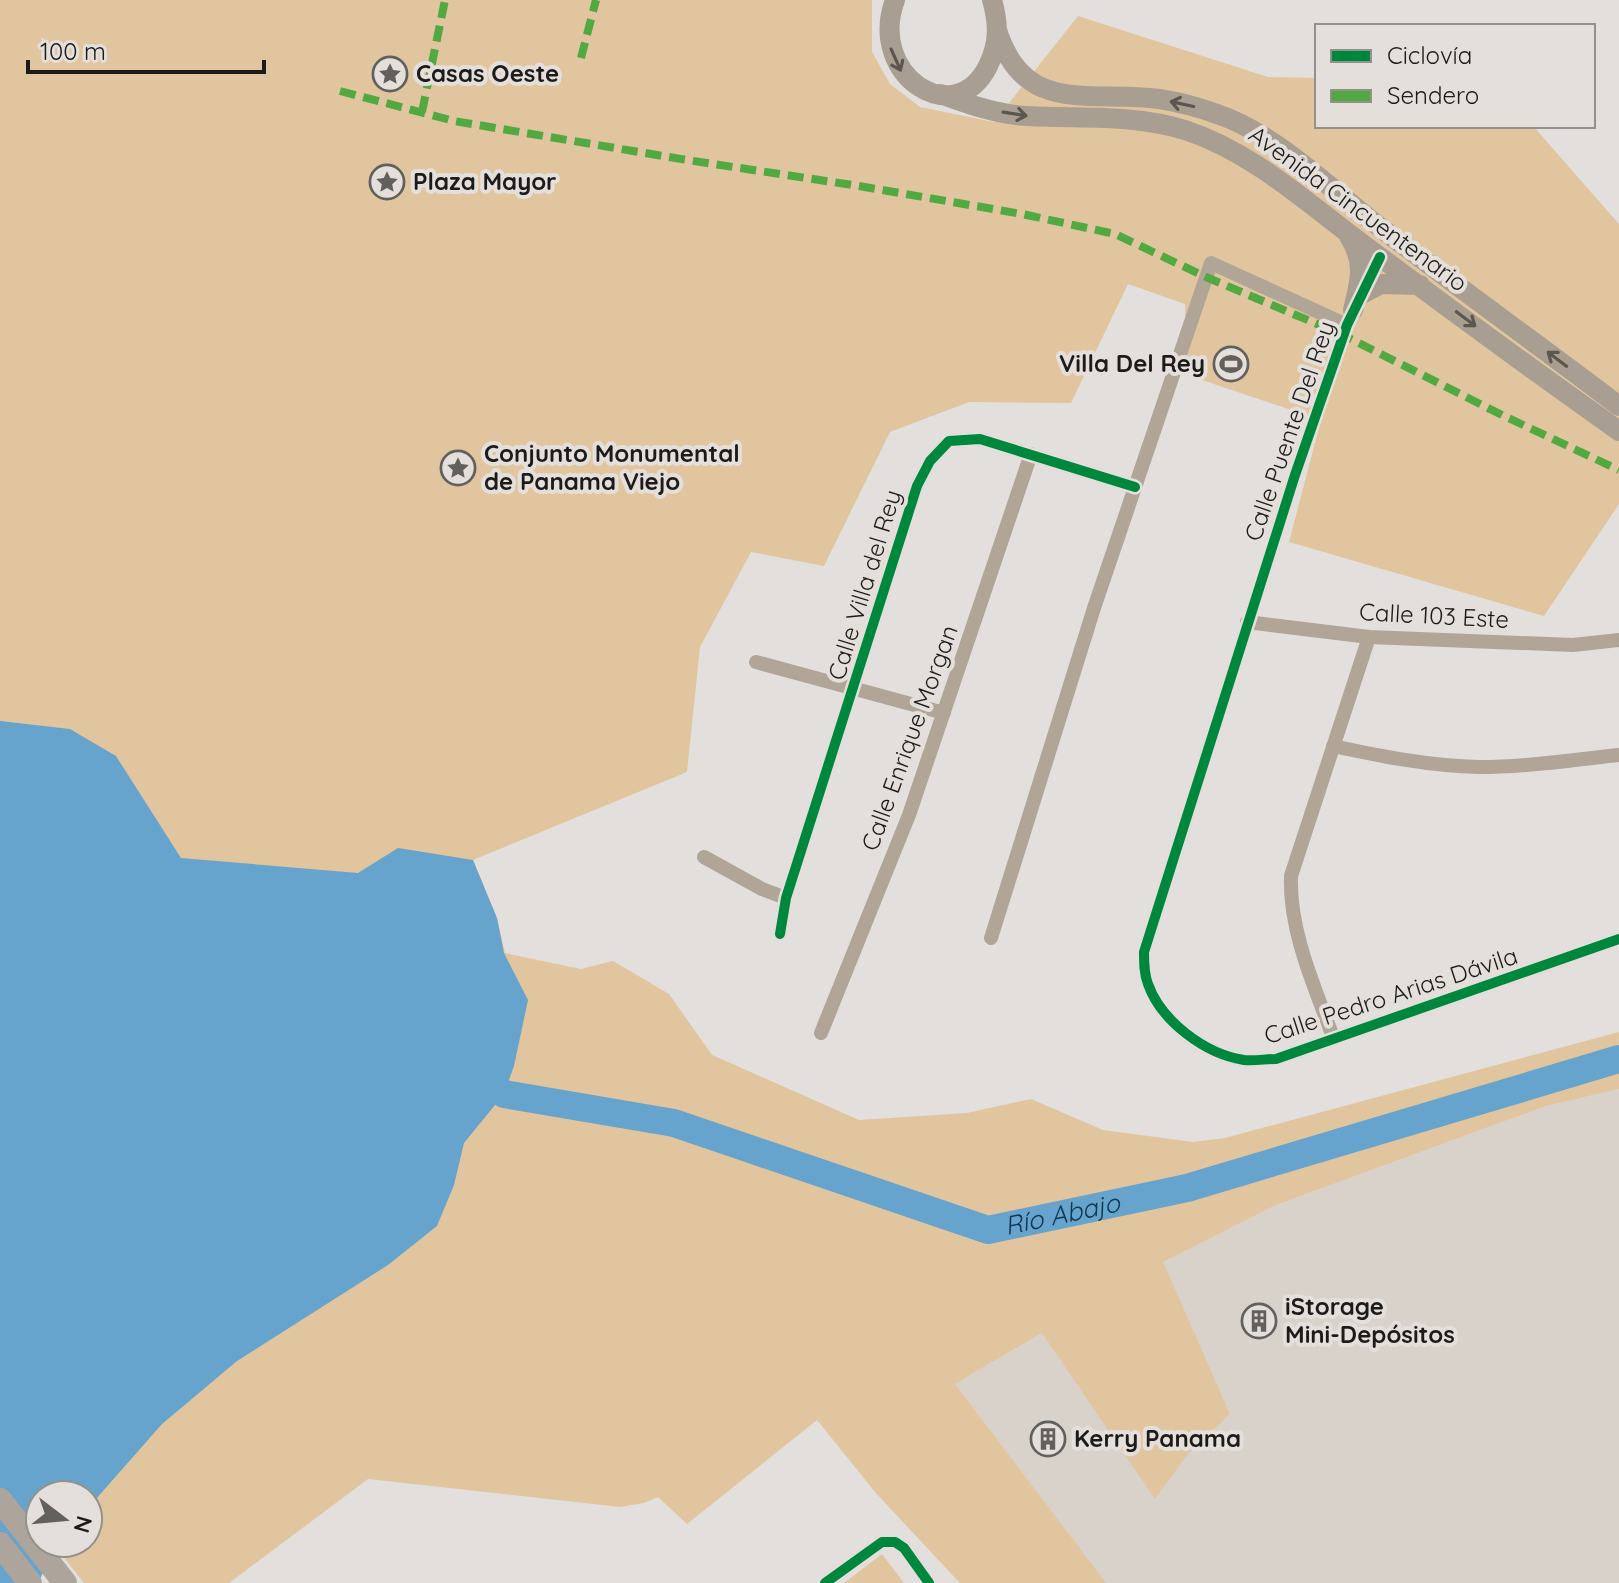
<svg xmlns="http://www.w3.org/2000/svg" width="1619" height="1583" viewBox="0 0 1619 1583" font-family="Quicksand,sans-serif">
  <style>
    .built { fill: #d8d2cb }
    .green { fill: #e1c59e; fill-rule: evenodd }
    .water { fill: #67a4cd }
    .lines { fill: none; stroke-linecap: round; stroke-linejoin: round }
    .river { stroke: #67a4cd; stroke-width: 28 }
    .street { stroke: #b0a597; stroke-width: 14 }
    .primary { stroke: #a89e91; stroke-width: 20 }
    .highway { stroke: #ada59b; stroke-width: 24 }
    .quiet { stroke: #52a942; stroke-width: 8; stroke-dasharray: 16 8; stroke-linecap: butt }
    .cycleway-casing { stroke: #e4dfda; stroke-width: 15 }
    .cycleway { stroke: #00873e; stroke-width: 10 }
    .oneway { stroke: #5c564f }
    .labels { text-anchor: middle; stroke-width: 8; stroke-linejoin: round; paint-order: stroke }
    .poi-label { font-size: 24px; font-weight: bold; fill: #1d1b19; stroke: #e4dfda; text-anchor: start }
    .street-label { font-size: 24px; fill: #1d1b19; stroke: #e4dfda }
    .water-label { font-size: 26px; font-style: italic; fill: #11364f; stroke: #e4dfda }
  </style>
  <rect width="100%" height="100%" fill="#e2dfdc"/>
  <path class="built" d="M 1619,1089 L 1619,1583 L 960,1583 L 876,1493 L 842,1451 L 1162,1262 L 1276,1205 L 1546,1106 Z"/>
  <path class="green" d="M 0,0 L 872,0 L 872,52 L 890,84 L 920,107 L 994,122 L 1078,16 L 1268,77 L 1317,78 L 1317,126 L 1533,126 L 1619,224 L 1619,504 L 1544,616 L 1289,542 L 1321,420 L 1187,375 L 1185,304 L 1128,284 L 1071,403 L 969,402 L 890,432 L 824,566 L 751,552 L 700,647 L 687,772 L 473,860 L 497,918 L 505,953 L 581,969 L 613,961 L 669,994 L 712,1055 L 859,1120 L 967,1113 L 1031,1099 L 1103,1130 L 1193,1142 L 1225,1138 L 1619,1032 L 1619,1089 L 1546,1106 L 1276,1205 L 1163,1262 L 1230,1414 L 1187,1455 L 1155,1499 L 1042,1333 L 955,1384 L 1106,1583 L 960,1583 L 876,1493 L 817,1420 L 687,1524 L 658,1497 L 644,1503 L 620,1507 L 368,1479 L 229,1583 L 84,1583 L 55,1546 L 38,1583 L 0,1583 ZM 40,1495 L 88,1495 L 88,1543 L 40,1543 Z
    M 882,1554 L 904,1583 L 844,1583 Z"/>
  <path class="water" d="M 0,721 L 70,729 L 116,756 L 181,858 L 358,873 L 398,848 L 473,860 L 497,918 L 504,953 L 528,1000 L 514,1066 L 504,1094 L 464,1143 L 454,1185 L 437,1226 L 388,1265 L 237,1361 L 162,1424 L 88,1508 L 88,1495 L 40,1495 L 40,1543 L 57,1543 L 38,1583 L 0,1583 Z"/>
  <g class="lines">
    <path class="river" id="s1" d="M 504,1094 L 674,1123 L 988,1230 L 1187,1188 L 1619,1059"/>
    <path class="street" d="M 1380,257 L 1347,325 L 1295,475 L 1144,952 C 1144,963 1144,974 1148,984 C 1161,1021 1205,1054 1244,1060 C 1254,1061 1266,1059 1276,1059 L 1619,939
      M 1247,622 L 1369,637 L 1573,645 L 1619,640
      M 756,662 L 944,713
      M 1333,746 C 1380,756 1430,766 1479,767 C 1525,767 1573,760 1619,755
      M 704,857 L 762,889 L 786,898
      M 780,934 L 786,898 L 917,486 L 930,461 L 949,441 L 980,439 L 1135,487
      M 991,938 L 1094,608 L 1211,263 L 1347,325
      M 821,1033 L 909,815 L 1031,454
      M 1333,1037 C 1314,985 1289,931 1291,876 L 1369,637
      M 825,1583 L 882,1542 L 895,1542 L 904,1548 L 929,1583"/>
    <path class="primary" d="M 895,0 C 867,76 955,132 988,66 C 999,44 999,24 992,0
      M 997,30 C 1024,116 1089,90 1159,99 C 1179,102 1198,107 1217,114 C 1275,133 1333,191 1381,228 C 1459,288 1540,346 1619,406
      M 940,94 C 968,104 998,115 1028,116 C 1081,119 1133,114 1185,130 C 1255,153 1309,205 1368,248 C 1451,310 1534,371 1619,431
      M 1349,236 C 1366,264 1360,280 1353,310
      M 1362,294 L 1381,284 L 1420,285"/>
    <path class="highway" d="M 0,1500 L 65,1583
      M 0,1544 L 30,1583"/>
    <path class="quiet" d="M 581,58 L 596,0
      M 340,91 L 454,121 L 687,160 L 859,186 L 1022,214 L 1115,234 L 1206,277 L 1343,335 L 1504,416 L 1619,470
      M 422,112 L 445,0"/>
    <g class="cycleway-casing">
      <path id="cycleway" d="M 1380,257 L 1347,325 L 1295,475 L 1144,952 C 1144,963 1144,974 1148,984 C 1161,1021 1205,1054 1244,1060 C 1254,1061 1266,1059 1276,1059 L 1619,939
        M 780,934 L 786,898 L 917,486 L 930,461 L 949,441 L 980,439 L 1135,487
        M 825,1583 L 882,1542 L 895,1542 L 904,1548 L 929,1583"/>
    </g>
    <use href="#cycleway" class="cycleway"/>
  </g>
  <defs><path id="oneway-shaft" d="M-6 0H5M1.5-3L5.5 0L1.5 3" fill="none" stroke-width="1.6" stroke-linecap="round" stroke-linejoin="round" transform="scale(2)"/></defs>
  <g class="oneway">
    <use href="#oneway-shaft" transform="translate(896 60) rotate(66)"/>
    <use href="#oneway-shaft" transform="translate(1182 104) rotate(-168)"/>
    <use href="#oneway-shaft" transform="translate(1015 114) rotate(9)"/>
    <use href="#oneway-shaft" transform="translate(1466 319) rotate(37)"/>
    <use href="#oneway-shaft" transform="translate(1557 359) rotate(-143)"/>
  </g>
  <defs>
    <g id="sight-ring" transform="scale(1.8)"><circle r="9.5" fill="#e4dfda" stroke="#62605d" stroke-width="1.5"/><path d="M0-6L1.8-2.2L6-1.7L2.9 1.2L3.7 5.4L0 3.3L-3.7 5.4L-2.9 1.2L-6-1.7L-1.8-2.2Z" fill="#62605d"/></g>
    <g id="stadium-ring" transform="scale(1.8)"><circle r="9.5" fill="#e4dfda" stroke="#62605d" stroke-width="1.5"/><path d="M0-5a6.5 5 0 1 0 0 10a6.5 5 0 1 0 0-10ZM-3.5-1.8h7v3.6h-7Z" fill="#62605d"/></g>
    <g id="building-ring" transform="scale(1.8)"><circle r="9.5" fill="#e4dfda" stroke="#62605d" stroke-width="1.5"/><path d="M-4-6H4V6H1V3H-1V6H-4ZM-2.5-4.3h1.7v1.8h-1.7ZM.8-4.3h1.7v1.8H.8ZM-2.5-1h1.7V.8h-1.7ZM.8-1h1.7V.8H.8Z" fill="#62605d"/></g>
  </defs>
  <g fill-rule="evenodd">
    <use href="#sight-ring" x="390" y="74"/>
    <use href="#sight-ring" x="387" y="182"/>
    <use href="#stadium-ring" x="1231" y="364"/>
    <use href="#sight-ring" x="458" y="468"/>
    <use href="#building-ring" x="1259" y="1321"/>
    <use href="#building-ring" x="1048" y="1439"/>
  </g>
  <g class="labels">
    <g class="poi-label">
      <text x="416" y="82">Casas Oeste</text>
      <text x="413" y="190">Plaza Mayor</text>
      <text x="1205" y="372" text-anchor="end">Villa Del Rey</text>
      <text x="484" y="462">Conjunto Monumental<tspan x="484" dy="28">de Panama Viejo</tspan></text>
      <text x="1285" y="1315">iStorage<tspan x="1285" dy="28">Mini-Depósitos</tspan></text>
      <text x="1074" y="1447">Kerry Panama</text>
    </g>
    <g class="street-label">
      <text transform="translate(1358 209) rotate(36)" y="8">Avenida Cincuentenario</text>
      <text transform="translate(1290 431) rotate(-71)" y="8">Calle Puente Del Rey</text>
      <text transform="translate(865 585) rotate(-73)" y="8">Calle Villa del Rey</text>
      <text transform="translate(1434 616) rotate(3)" y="8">Calle 103 Este</text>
      <text transform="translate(910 738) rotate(-70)" y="8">Calle Enrique Morgan</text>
      <text transform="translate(1391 996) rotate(-18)" y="8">Calle Pedro Arias Dávila</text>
    </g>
    <g class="water-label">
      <text dy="9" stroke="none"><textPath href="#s1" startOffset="580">Río Abajo</textPath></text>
    </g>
  </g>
  <rect x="1315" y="24" width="280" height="104" fill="#e4dfda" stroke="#94918d" stroke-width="2"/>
  <rect x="1331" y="50" width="40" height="12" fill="#00873e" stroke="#94918d" stroke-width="2"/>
  <text x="1387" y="64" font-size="24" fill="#1d1b19">Ciclovía</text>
  <rect x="1331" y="90" width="40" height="12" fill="#52a942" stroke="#94918d" stroke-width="2"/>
  <text x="1387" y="104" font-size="24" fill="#1d1b19">Sendero</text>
  <g transform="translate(64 1519) rotate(106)"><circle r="38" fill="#e4dfda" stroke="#94918d" stroke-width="2"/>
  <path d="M0-6L14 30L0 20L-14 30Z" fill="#62605d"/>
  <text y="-12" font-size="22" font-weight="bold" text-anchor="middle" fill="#1d1b19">N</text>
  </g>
  <path d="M28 60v12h236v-12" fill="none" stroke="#1d1b19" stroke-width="4"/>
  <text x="40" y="60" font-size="24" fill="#1d1b19" stroke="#e4dfda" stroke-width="6" paint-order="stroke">100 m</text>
</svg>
